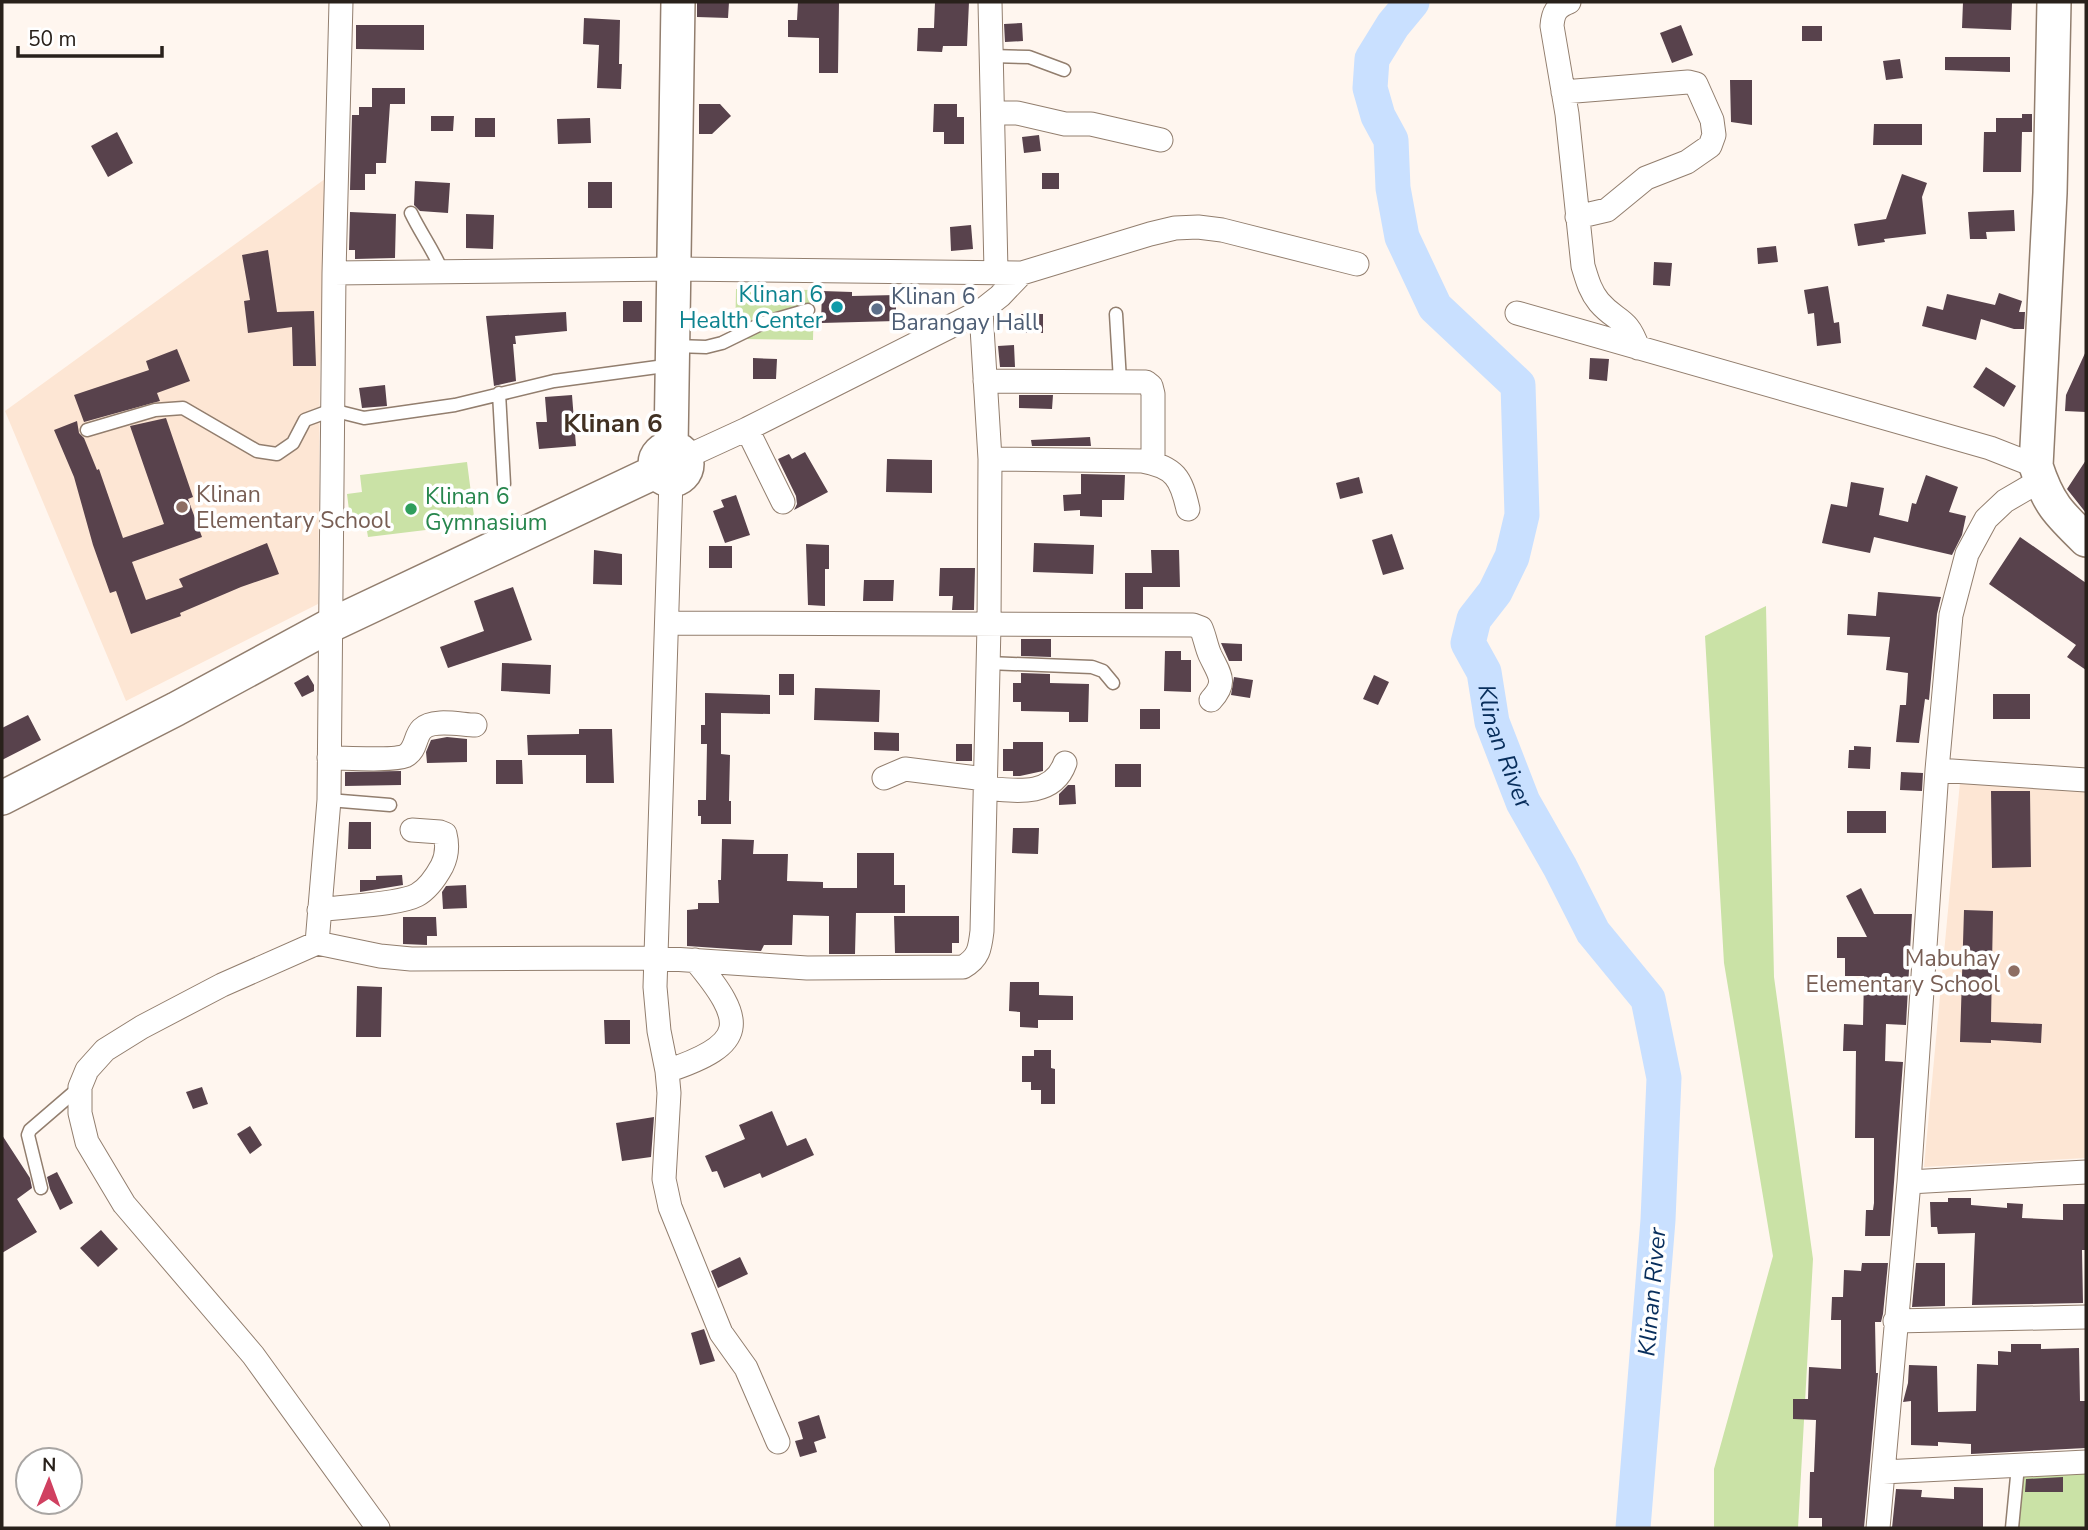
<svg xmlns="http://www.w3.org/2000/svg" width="2088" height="1530" viewBox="0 0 2088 1530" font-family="'Nunito Sans',sans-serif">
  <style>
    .built { fill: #fde6d4 }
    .green { fill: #cae2a6 }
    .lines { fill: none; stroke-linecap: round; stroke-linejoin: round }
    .river { stroke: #c9e0ff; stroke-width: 35 }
    .building { fill: #58424c }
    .lane-casing { stroke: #927e6e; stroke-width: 15 }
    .street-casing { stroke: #927e6e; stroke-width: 25 }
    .secondary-casing { stroke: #927e6e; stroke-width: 36 }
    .lane { stroke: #fff; stroke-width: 12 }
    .street { stroke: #fff; stroke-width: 23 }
    .secondary { stroke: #fff; stroke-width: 33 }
    .culture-dot { fill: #0f9aa8; stroke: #fff; stroke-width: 2.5 }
    .service-dot { fill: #5c6f8a; stroke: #fff; stroke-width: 2.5 }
    .education-dot { fill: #8d6e63; stroke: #fff; stroke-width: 2.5 }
    .leisure-dot { fill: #2e9e5b; stroke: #fff; stroke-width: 2.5 }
    .labels { text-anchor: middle; stroke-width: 7; stroke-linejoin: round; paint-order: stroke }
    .culture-label { font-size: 23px; fill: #0d838f; stroke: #fff; text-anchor: end }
    .service-label { font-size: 23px; fill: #4e5e75; stroke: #fff; text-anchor: start }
    .education-label { font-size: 23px; fill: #785e54; stroke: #fff; text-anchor: start }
    .leisure-label { font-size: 23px; fill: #27864d; stroke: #fff; text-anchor: start }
    .water-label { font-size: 24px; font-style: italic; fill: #082e5c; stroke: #fff }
    .quarter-label { font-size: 26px; font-weight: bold; fill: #413022; stroke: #fff }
  </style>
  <rect width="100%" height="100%" fill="#fff6ef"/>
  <path class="built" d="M 329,176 L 320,371 L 318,604 L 126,701 L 5,411 Z
    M 1960,782 L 2086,785 L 2086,1158 L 1924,1167 Z"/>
  <path class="green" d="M 736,289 L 814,290 L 813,340 L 735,339 Z
    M 467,462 L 475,524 L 368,537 L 366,525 L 351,526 L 347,494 L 362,492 L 360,475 Z
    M 1766,606 L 1774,977 L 1813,1259 L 1798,1528 L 1714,1528 L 1714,1469 L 1773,1256 L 1724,963 L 1705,636 Z
    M 2086,1462 L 2086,1528 L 2012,1528 L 2022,1465 Z"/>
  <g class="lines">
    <path class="river" id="s1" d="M 1412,2 L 1393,25 L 1372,59 L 1370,88 L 1378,116 L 1391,140 L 1393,188 L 1402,237 L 1435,307 L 1518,385 L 1522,515 L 1512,557 L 1495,592 L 1474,619 L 1468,643 L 1484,672 L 1492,722 L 1523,802 L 1560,867 L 1593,932 L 1648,999 L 1664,1078 L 1658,1220 L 1633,1528"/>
  </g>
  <path class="building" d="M 697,2 L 729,2 L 728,18 L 697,17 Z
    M 798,2 L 839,2 L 838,73 L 819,73 L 819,38 L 788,37 L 788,20 L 797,20 Z
    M 935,2 L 969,2 L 967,46 L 943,46 L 942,52 L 917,51 L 918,28 L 934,28 Z
    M 1963,2 L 2012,3 L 2011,30 L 1962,28 Z
    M 584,18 L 620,20 L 619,64 L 622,64 L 621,89 L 597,88 L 599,45 L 583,44 Z
    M 1022,23 L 1023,41 L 1005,42 L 1004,24 Z
    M 356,25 L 424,25 L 424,50 L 356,49 Z
    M 1681,25 L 1693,55 L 1672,63 L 1660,33 Z
    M 1802,26 L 1822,26 L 1822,41 L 1802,41 Z
    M 1945,57 L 2010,57 L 2010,72 L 1945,70 Z
    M 1900,59 L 1903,78 L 1886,80 L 1883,61 Z
    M 1730,80 L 1752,80 L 1752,125 L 1731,122 Z
    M 372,88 L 405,88 L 405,104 L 390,104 L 386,163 L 376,163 L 376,174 L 365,174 L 365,190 L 350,190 L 352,115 L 359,115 L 359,107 L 372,107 Z
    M 699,104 L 720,104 L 731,116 L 712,134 L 699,134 Z
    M 934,104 L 957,104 L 957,117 L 964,117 L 964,144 L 944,144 L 944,132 L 933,132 Z
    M 2022,114 L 2032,114 L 2032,132 L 2022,132 L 2021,172 L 1983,172 L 1984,132 L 1996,132 L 1996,118 L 2022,118 Z
    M 431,116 L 454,116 L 453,131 L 431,131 Z
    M 475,118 L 495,118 L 495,137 L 475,137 Z
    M 590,118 L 591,143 L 558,144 L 557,119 Z
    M 1874,124 L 1922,124 L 1922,145 L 1873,145 Z
    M 117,132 L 133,163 L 108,177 L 91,146 Z
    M 1039,135 L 1041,151 L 1024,153 L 1022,137 Z
    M 1042,173 L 1059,173 L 1059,189 L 1042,189 Z
    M 1902,174 L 1927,183 L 1922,197 L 1926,234 L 1884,239 L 1885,242 L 1858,246 L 1854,224 L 1886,219 Z
    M 415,181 L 450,183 L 448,213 L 420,211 L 414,205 Z
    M 588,182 L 612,182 L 612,208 L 588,208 Z
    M 2014,210 L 2015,231 L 1986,232 L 1987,239 L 1970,239 L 1968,212 Z
    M 350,212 L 396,214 L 395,258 L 355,259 L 355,250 L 349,250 Z
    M 466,214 L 494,215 L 493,249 L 466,248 Z
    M 971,225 L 973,249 L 951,251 L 950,227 Z
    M 1776,246 L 1778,262 L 1758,264 L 1757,248 Z
    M 268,250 L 277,312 L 314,311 L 316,366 L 293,366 L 292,327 L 248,333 L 244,301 L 250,300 L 242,255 Z
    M 1654,262 L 1672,263 L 1670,286 L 1653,285 Z
    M 1828,286 L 1834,323 L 1839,322 L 1841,343 L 1817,346 L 1814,313 L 1808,314 L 1804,290 Z
    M 822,291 L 852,292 L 852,296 L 896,295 L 896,321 L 821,323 Z
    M 1999,293 L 2022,301 L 2019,312 L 2025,312 L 2024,329 L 2014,329 L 1981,319 L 1976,340 L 1922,326 L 1927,306 L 1943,310 L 1947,294 L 1995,305 Z
    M 623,301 L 642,301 L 642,322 L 623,322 Z
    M 566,312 L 567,331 L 515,336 L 516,344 L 513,344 L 516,381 L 494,386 L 486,316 Z
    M 1021,314 L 1043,314 L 1043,333 L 1021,333 Z
    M 1014,345 L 1015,367 L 1000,367 L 998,346 Z
    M 177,349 L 190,381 L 157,393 L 160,401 L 84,422 L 74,395 L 149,370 L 146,361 Z
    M 2086,351 L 2086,412 L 2065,411 L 2066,395 Z
    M 753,358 L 777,359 L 776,379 L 753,379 Z
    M 1590,358 L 1609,359 L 1607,381 L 1589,379 Z
    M 1986,367 L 2016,386 L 2004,407 L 1973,387 Z
    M 385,385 L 387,406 L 362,408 L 359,388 Z
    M 572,395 L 576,446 L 539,449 L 536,422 L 547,422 L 545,397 Z
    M 1019,395 L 1053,395 L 1052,409 L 1019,408 Z
    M 166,418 L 193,497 L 188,499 L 202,537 L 132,562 L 146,600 L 183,587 L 179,579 L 267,543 L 279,574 L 241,587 L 180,613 L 181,616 L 131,634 L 116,591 L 110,593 L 93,545 L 74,477 L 54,430 L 77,421 L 79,433 L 84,438 L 97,470 L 99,469 L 123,538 L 164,524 L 130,426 Z
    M 1090,437 L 1091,446 L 1032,446 L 1031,440 Z
    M 805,452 L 828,492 L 794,510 L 797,504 L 796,496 L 778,459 L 789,454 L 792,459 Z
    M 887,459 L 932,460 L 932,493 L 886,492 Z
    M 2086,460 L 2086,513 L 2067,489 Z
    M 1081,474 L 1125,475 L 1124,500 L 1102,500 L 1102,517 L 1080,516 L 1080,510 L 1064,511 L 1063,495 L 1081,494 Z
    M 1926,475 L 1958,487 L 1949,512 L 1966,516 L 1962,535 L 1952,555 L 1874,537 L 1870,553 L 1822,543 L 1831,504 L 1847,507 L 1851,482 L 1884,488 L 1879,515 L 1908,522 L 1912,503 L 1916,504 Z
    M 1359,477 L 1363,493 L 1340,499 L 1336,483 Z
    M 736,495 L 750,535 L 725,543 L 713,511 L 724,507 L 721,500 Z
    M 1392,534 L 1404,569 L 1383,575 L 1372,540 Z
    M 2020,537 L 2086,583 L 2086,670 L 2067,657 L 2076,645 L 1989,584 Z
    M 1034,543 L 1094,545 L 1093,574 L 1033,572 Z
    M 806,544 L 829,545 L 829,569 L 825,569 L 825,606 L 808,605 Z
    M 709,546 L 732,546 L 732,568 L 709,568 Z
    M 594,550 L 622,554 L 622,585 L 593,584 Z
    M 1151,550 L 1179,550 L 1180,587 L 1143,587 L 1143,609 L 1125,609 L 1125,573 L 1152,573 Z
    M 940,568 L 975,568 L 974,610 L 952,610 L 953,596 L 939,596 Z
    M 864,580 L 894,580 L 893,601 L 863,601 Z
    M 513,587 L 532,640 L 448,668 L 440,647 L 484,631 L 474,601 Z
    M 1878,592 L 1941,597 L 1937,614 L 1929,700 L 1925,699 L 1919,743 L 1896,742 L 1900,705 L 1906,705 L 1908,673 L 1886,670 L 1890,637 L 1847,635 L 1848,614 L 1876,616 Z
    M 1021,639 L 1051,639 L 1051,657 L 1021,656 Z
    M 1221,643 L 1242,644 L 1242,661 L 1229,661 Z
    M 1165,651 L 1181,651 L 1181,660 L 1191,660 L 1191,692 L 1164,691 Z
    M 502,663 L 551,665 L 550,694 L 501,691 Z
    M 1021,673 L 1050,674 L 1050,683 L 1089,684 L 1088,722 L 1069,722 L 1069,712 L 1021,711 L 1021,702 L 1013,702 L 1013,683 L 1021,683 Z
    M 779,674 L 794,674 L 794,695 L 779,695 Z
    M 308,675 L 314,685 L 314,691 L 302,697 L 294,683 Z
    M 1374,675 L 1389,682 L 1378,705 L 1363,699 Z
    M 1234,677 L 1253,680 L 1250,698 L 1231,695 Z
    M 815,688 L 880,690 L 879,722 L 814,720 Z
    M 705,693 L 770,695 L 770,714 L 721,713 L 721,754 L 730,755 L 729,801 L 731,801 L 731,824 L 701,824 L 701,816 L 698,816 L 698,800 L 706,800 L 707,744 L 701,744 L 701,725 L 705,725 Z
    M 1993,694 L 2030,694 L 2030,719 L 1993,719 Z
    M 1140,709 L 1160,709 L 1160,729 L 1140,729 Z
    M 28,715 L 41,740 L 2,760 L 2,728 Z
    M 579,729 L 612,729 L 614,783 L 586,783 L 586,755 L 528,755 L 527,735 L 579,734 Z
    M 874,732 L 899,733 L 899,751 L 874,750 Z
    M 447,737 L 467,739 L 467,762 L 427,763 L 426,752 L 431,740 Z
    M 1013,742 L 1043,742 L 1043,771 L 1020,776 L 1013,776 L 1013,771 L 1003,771 L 1003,749 L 1013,749 Z
    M 956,744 L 972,744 L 972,761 L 956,761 Z
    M 1854,746 L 1871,747 L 1870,769 L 1848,768 L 1849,750 L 1854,750 Z
    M 496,760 L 522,760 L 523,784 L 496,784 Z
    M 1115,764 L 1141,764 L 1141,787 L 1115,787 Z
    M 401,771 L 401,785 L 345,786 L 345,772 Z
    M 1901,772 L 1923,773 L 1922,791 L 1900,790 Z
    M 1068,785 L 1075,785 L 1076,804 L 1059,805 L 1059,794 Z
    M 1991,791 L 2030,791 L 2031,867 L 1992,868 Z
    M 1847,811 L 1886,811 L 1886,833 L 1847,833 Z
    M 349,822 L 371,822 L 371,849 L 348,849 Z
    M 1013,828 L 1039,828 L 1038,854 L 1012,853 Z
    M 722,839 L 754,840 L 753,854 L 788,854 L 787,881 L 823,882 L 823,888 L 857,888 L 857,853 L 894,853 L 894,885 L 905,885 L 905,913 L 856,913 L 855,954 L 829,954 L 829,916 L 793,915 L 792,945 L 764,945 L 761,951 L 687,946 L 687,910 L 698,909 L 698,903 L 719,903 L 718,880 L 721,880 Z
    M 402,875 L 403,885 L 360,892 L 360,880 L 376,880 L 376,876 Z
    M 466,885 L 467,908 L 443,909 L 442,892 L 446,886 Z
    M 1861,888 L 1874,914 L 1912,914 L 1906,1025 L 1886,1024 L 1885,1061 L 1903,1062 L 1890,1236 L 1865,1236 L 1866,1210 L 1873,1210 L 1874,1203 L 1874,1138 L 1855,1138 L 1856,1051 L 1843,1051 L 1844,1024 L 1863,1025 L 1864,976 L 1845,976 L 1845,958 L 1837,958 L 1837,937 L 1867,937 L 1846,896 Z
    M 1964,910 L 1993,911 L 1991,1022 L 2042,1024 L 2041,1043 L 1991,1040 L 1991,1043 L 1960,1042 Z
    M 894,916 L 959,916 L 959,943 L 952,943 L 952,953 L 895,953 Z
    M 403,917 L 436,917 L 437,936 L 427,936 L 427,945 L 403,944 Z
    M 1010,982 L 1039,982 L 1039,995 L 1073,996 L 1073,1020 L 1038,1020 L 1038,1028 L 1020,1027 L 1020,1012 L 1009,1011 Z
    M 357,986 L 382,987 L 381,1037 L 356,1037 Z
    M 604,1020 L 630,1020 L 630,1044 L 605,1044 Z
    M 1034,1050 L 1051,1050 L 1051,1068 L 1055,1069 L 1055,1104 L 1041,1104 L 1041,1090 L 1031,1090 L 1031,1082 L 1022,1082 L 1022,1056 L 1034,1056 Z
    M 202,1087 L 208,1104 L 193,1109 L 186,1092 Z
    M 772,1111 L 787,1146 L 806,1138 L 814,1155 L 762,1178 L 760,1173 L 724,1188 L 717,1171 L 712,1172 L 705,1156 L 745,1139 L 739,1125 Z
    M 654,1117 L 651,1157 L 622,1161 L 616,1123 Z
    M 250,1126 L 262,1145 L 250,1154 L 237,1134 Z
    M 2,1135 L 30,1178 L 32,1188 L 17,1199 L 37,1232 L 2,1253 Z
    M 57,1172 L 73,1203 L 60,1210 L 50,1189 L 47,1177 Z
    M 1948,1198 L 1971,1198 L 1971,1205 L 2007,1208 L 2007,1203 L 2023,1204 L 2022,1218 L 2063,1220 L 2063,1204 L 2086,1204 L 2086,1250 L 2082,1250 L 2083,1303 L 1972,1305 L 1975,1233 L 1938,1234 L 1937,1227 L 1931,1227 L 1930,1202 L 1948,1202 Z
    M 101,1230 L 118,1249 L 98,1267 L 80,1248 Z
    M 740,1257 L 748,1274 L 718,1288 L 711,1271 Z
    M 1862,1263 L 1888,1263 L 1883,1314 L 1881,1322 L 1875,1322 L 1876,1373 L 1878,1373 L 1864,1528 L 1822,1528 L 1822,1518 L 1809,1518 L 1810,1472 L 1814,1472 L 1816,1420 L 1793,1419 L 1793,1399 L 1808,1399 L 1809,1367 L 1841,1369 L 1841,1320 L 1831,1320 L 1832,1297 L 1843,1297 L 1844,1270 L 1861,1271 Z
    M 1916,1263 L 1945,1263 L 1945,1306 L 1912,1307 Z
    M 704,1329 L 715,1361 L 700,1365 L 691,1333 Z
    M 2011,1344 L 2041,1344 L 2041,1349 L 2079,1348 L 2080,1401 L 2086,1401 L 2086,1448 L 1971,1454 L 1971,1444 L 1938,1442 L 1938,1446 L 1911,1445 L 1911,1401 L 1903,1402 L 1908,1383 L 1909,1365 L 1937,1366 L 1938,1412 L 1976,1411 L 1977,1364 L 1998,1365 L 1998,1351 L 2011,1352 Z
    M 819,1415 L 826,1438 L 814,1442 L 817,1452 L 800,1457 L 795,1441 L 803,1439 L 798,1422 Z
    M 2063,1477 L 2063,1492 L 2025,1492 L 2026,1479 Z
    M 1954,1487 L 1983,1488 L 1983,1528 L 1892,1528 L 1896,1489 L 1922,1490 L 1921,1497 L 1954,1499 Z"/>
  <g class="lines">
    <g class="lane-casing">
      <path id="lane" d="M 991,56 L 1029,57 L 1064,70
        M 411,213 C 421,234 433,249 442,271
        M 1116,314 L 1120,381
        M 675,346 L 706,347 L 722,343 L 763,323 L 808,310
        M 499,393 L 504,484
        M 87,430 L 155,410 L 183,408 L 257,451 L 277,454 L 293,443 L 305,420 L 332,410 L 364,418 L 455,405 L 554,381 L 672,365
        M 988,663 L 1092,667 L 1103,671 L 1113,683
        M 329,800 L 390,805
        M 41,1188 L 28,1135 L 30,1130 L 80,1087
        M 2012,1528 L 2018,1466"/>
    </g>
    <g class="street-casing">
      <path id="street" d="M 341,2 L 334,273 L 329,800 L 317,943 L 222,985 L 142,1027 L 105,1050 L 87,1070 L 80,1087 L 80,1113 L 87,1142 L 124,1204 L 253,1355 L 378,1528
        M 990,2 L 996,271
        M 1569,2 C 1556,7 1553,13 1552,26 L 1567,114 L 1583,266 C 1587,279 1590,291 1599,302 C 1617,323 1627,316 1638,348
        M 1563,92 L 1688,82 L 1696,84 L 1712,120 L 1714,135 L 1710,146 L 1687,162 L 1646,178 L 1607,210 L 1577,217
        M 993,113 L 1017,113 L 1065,124 L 1091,124 L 1161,140
        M 334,273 L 674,269 L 1022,273 L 1150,234 L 1175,228 L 1198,227 L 1222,230 L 1357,264
        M 1517,313 L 1990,448 L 2036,466
        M 985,381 L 1146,382 L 1151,386 L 1153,394 L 1153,463
        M 747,429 L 783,502
        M 686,457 L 747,429 L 981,311 L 1000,296 L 1022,273
        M 990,459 L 1142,461 C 1175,467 1181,478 1188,509
        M 671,480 L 655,987 L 659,1031 L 667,1071 L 669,1093 L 664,1179 L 670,1207 L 721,1333 L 746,1368 L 778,1442
        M 667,623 L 1193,625 L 1201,628 C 1205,637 1206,646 1210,655 C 1219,674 1228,682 1211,700
        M 329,758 C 345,758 393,761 405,756 C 417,750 414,737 422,729 C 433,718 462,725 475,725
        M 1937,770 L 2086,780
        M 884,778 L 905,769 L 985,779
        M 985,788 C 1016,791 1053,797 1065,763
        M 319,910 C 343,906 398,905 417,895 C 428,889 436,877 442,866 C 447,856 448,846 445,834 L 440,832 L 412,830
        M 317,943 L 380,956 L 411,959 L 657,958 L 807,968 L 963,967 C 979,958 980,948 982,931 L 989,625 L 990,459 L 981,311
        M 667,1071 C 748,1044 747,1022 695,960
        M 1909,1182 L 2086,1172
        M 1895,1321 L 2086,1317
        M 1883,1472 L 2086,1462
        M 1878,1528 L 1909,1182 L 1937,770 L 1951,615 L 1967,554 L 1986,519 L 2005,501 L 2041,480"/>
    </g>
    <g class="secondary-casing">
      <path id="secondary" d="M 2054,2 L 2050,193 L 2036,466 C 2048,503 2058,513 2086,540
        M655 464a16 16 0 1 1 32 0a16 16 0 1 1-32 0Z
        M 671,448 L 678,2
        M 2,798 L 176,709 L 331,625 L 657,471"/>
    </g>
    <use href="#lane" class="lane"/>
    <use href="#street" class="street"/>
    <use href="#secondary" class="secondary"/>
  </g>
  <circle class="culture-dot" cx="837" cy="307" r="7"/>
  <circle class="service-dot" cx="877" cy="309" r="7"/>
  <g class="education-dot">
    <circle cx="182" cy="507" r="7"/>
    <circle cx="2014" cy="971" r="7"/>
  </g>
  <circle class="leisure-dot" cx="411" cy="509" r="7"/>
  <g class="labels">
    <g class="culture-label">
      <text x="823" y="302">Klinan 6<tspan x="823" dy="26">Health Center</tspan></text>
    </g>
    <g class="service-label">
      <text x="891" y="304">Klinan 6<tspan x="891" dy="26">Barangay Hall</tspan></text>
    </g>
    <g class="education-label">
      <text x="196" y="502">Klinan<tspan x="196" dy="26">Elementary School</tspan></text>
      <text x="2000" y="966" text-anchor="end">Mabuhay<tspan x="2000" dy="26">Elementary School</tspan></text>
    </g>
    <g class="leisure-label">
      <text x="425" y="504">Klinan 6<tspan x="425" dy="26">Gymnasium</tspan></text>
    </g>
    <g class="water-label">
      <text dy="8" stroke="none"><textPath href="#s1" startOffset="826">Klinan River</textPath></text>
      <text transform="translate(1652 1292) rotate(-85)" y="8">Klinan River</text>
    </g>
    <g class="quarter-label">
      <text x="613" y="432">Klinan 6</text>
    </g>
  </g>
  <rect width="2088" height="1530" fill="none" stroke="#29211b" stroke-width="7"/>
  <g transform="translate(49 1481) rotate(1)"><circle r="33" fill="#ffffff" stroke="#a9a6a4" stroke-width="2"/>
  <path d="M0-5L12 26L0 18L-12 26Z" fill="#d04060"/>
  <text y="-10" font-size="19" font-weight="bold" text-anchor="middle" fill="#29211b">N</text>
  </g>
  <path d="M18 46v10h144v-10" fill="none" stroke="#29211b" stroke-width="3.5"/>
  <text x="28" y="46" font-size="21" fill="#29211b" stroke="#ffffff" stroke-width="5" paint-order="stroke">50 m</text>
</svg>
